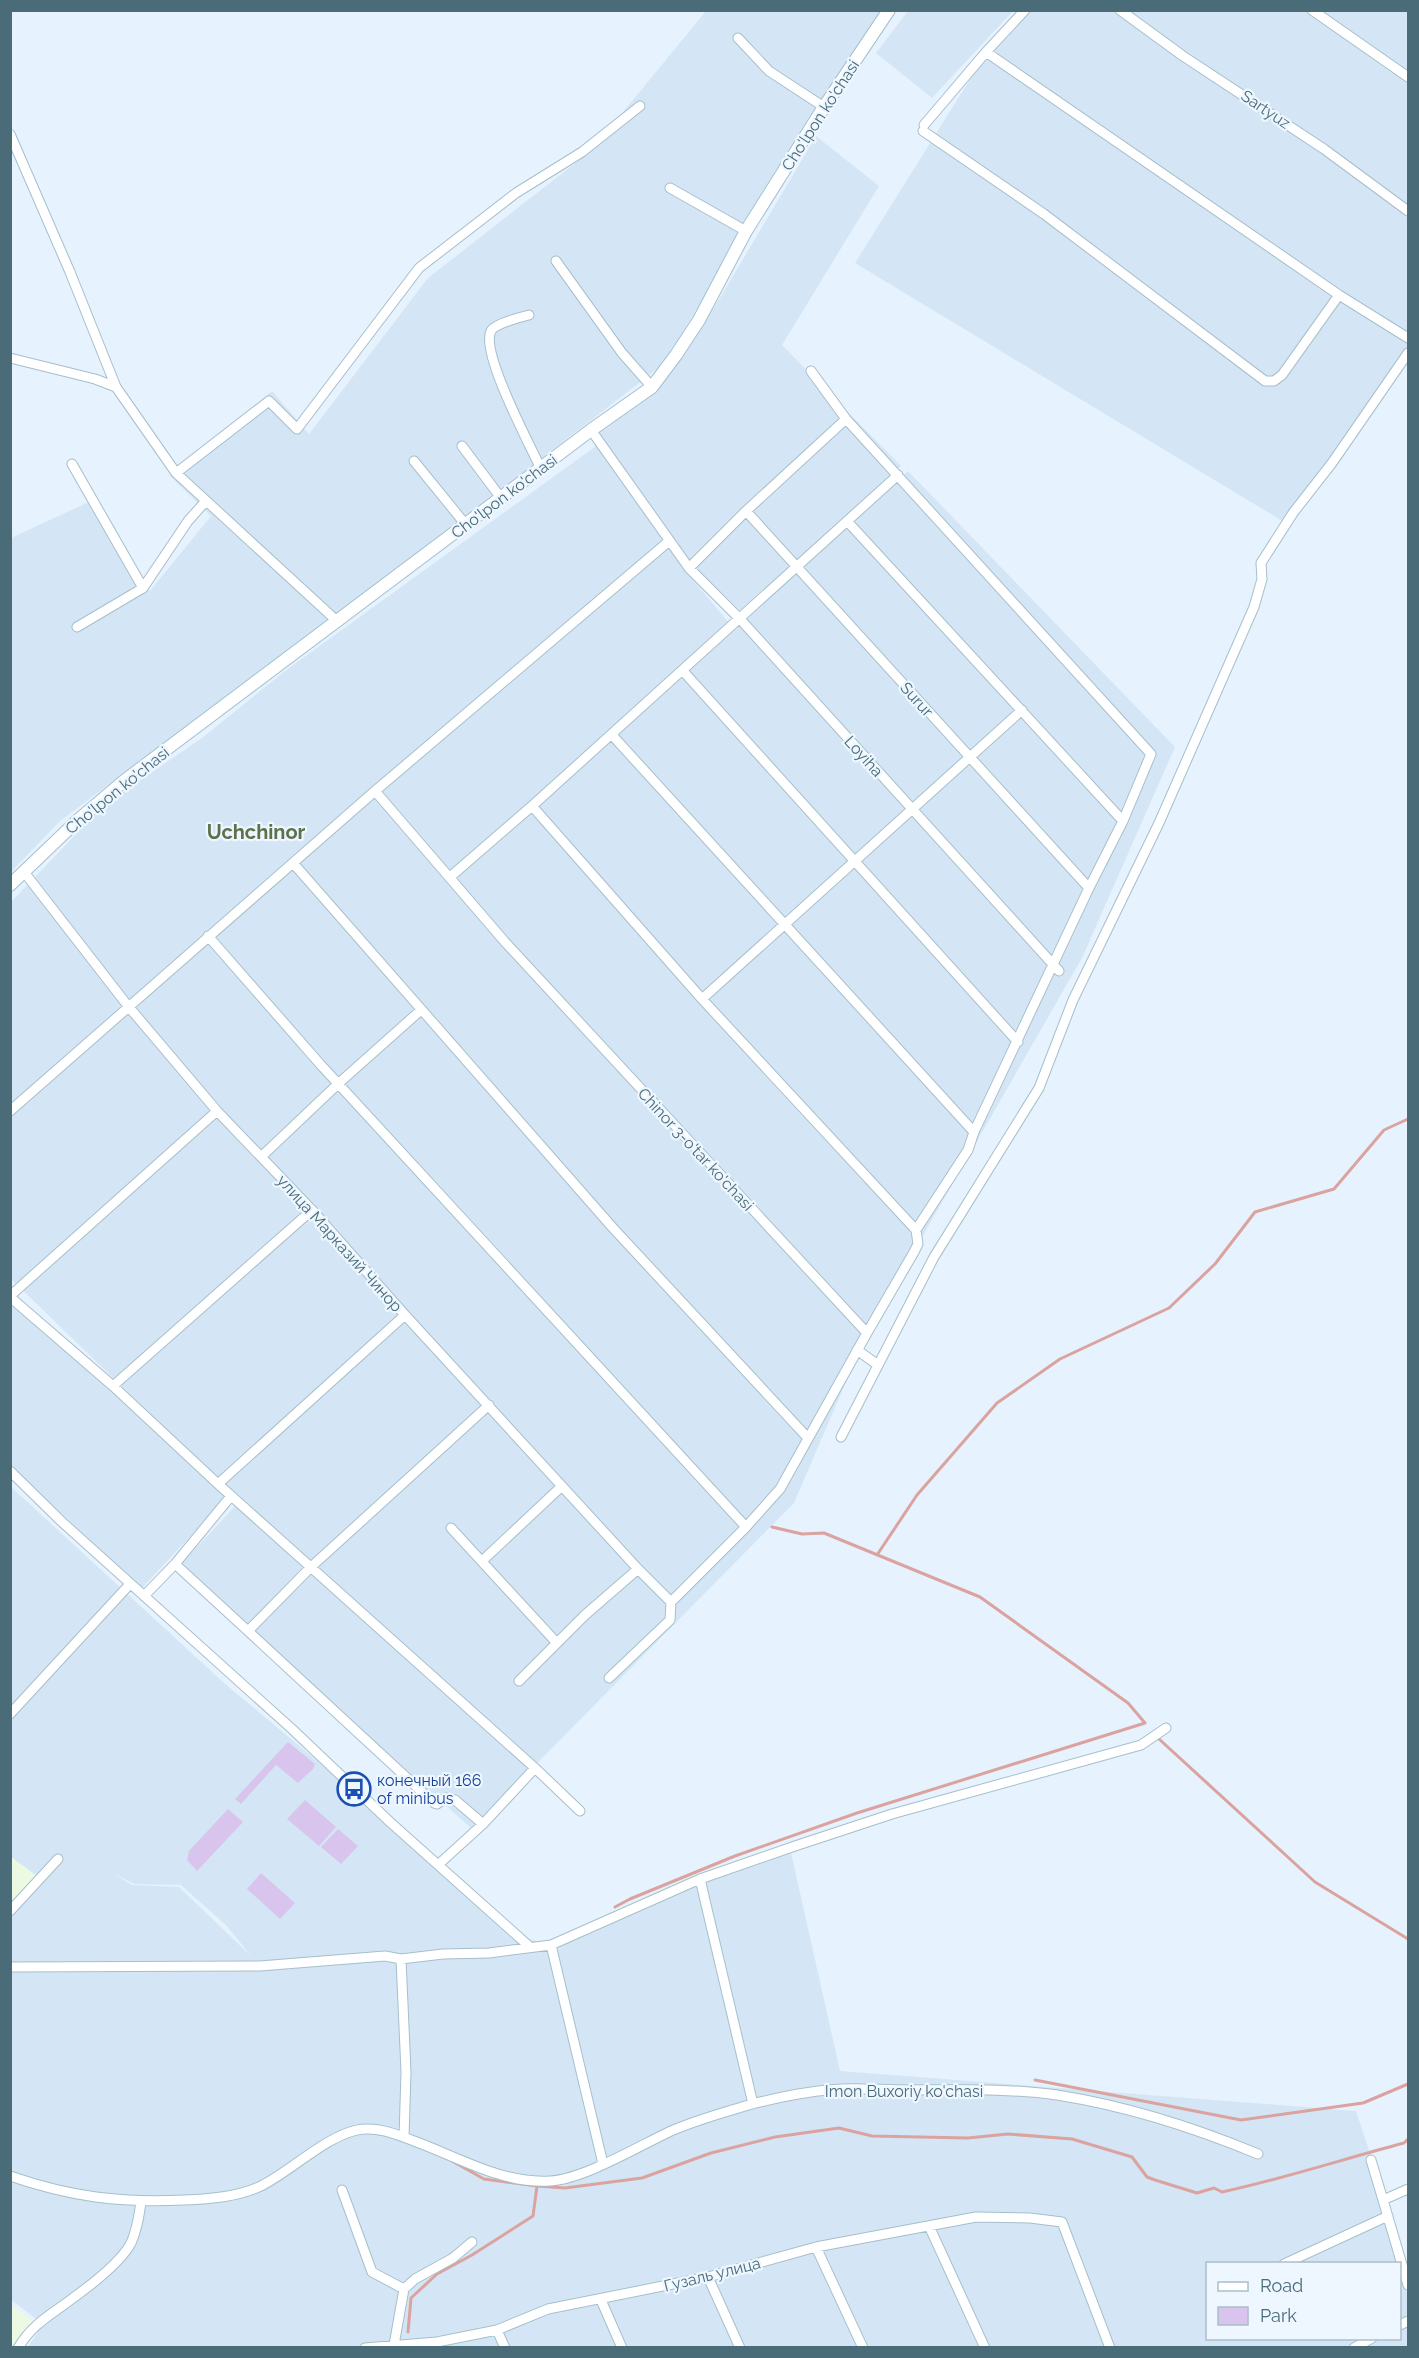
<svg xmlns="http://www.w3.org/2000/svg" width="1419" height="2358" viewBox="0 0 1419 2358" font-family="Raleway,sans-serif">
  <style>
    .residential { fill: #d4e6f5; fill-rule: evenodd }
    .education { fill: #edfae3 }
    .green { fill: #d8c4ec }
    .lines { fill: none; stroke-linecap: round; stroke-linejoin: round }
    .stream { stroke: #dba39f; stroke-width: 3 }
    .minor-casing { stroke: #a6bfcb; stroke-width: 11 }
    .secondary-casing { stroke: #a4c0cf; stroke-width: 14 }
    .minor { stroke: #fff; stroke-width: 9 }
    .secondary { stroke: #fff; stroke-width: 12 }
    .labels { text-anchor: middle; stroke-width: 4.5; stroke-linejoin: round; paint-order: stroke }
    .street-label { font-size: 16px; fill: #496c78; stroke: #eef6ff }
    .transit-label { font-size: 16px; fill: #164399; stroke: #eef6ff; text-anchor: start }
    .quarter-label { font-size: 20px; font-weight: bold; fill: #5d724c; stroke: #eef6ff }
  </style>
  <rect width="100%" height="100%" fill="#e6f2fd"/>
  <path class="residential" d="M 706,11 L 886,11 L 720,271 L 678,340 L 656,370 L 416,555 L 60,821 L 11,872 L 11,538 L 95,499 L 150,591 L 211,516 L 169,475 L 272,391 L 309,434 L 428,278 L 592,150 Z
    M 908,11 L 908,10 L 1013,11 L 932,98 L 876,53 Z
    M 1028,11 L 1408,11 L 1408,348 L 1289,525 L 855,263 L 979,65 Z
    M 816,136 L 879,186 L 782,345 L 901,466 L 740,610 L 688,561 L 598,432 L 658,389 L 720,298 Z
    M 596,446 L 687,573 L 735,630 L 908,471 L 1175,747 L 1082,958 L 867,1333 L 794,1503 L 472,1829 L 179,1566 L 240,1501 L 11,1279 L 10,903 L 104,805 L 202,738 L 285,671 Z
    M 10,1295 L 227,1497 L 142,1588 L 11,1467 Z
    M 10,1486 L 224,1683 L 390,1822 L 519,1936 L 551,1945 L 790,1848 L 840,2071 L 1356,2111 L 1408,2267 L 1408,2347 L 28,2347 L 43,2324 L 10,2299 ZM 113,1873 L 134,1884 L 181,1885 L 227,1926 L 251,1956 L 179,1887 L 132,1885 ZM 1208,2264 L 1400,2264 L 1400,2338 L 1208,2338 Z"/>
  <path class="education" d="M 11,1857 L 37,1876 L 11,1904 Z
    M 10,2304 L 36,2323 L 22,2347 L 11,2347 Z"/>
  <path class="green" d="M 288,1742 L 315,1764 L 313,1769 L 298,1783 L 276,1765 L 241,1804 L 235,1799 Z
    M 305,1800 L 336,1827 L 319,1846 L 287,1819 Z
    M 228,1809 L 243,1822 L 197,1871 L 187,1860 L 189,1851 Z
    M 338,1829 L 358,1846 L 341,1864 L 321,1847 Z
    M 261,1873 L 295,1903 L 280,1919 L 247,1889 Z"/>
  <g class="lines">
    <path class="stream" d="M 877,1555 L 917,1495 L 997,1403 L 1060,1359 L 1169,1308 L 1215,1264 L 1255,1212 L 1334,1189 L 1384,1130 L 1408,1119
      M 1159,1739 L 1315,1882 L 1408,1939
      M 615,1907 L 630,1899 L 735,1856 L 857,1813 L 1145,1723 L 1128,1703 L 980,1597 L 824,1533 L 802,1534 L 772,1527
      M 1035,2080 L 1241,2120 L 1363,2103 L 1408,2084
      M 452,2161 L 484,2179 L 537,2186
      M 408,2332 L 411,2298 L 437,2274 L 472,2255 L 533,2216 L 537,2186 L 565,2188 L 642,2178 L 711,2153 L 775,2137 L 839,2128 L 872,2136 L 968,2138 L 1008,2134 L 1072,2139 L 1132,2157 L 1147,2177 L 1155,2180 L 1197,2193 L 1214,2188 L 1222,2192 C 1283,2179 1343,2159 1404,2143 L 1408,2139"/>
    <g class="minor-casing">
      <path id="minor" d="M 1120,10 L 1183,56 L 1324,149 L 1408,211
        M 1312,10 L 1408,77
        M 738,38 L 769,71 L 824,107
        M 986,52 L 1339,295 L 1408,338
        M 924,125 L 986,52 L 1025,10
        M 923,131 L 1044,214 L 1265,381 L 1274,381 L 1282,375 L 1339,295
        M 10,134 L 70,272 L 116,387
        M 670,188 L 746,231
        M 556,261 L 622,353 L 652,387
        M 529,315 C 521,317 494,324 491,331 C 480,352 530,445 541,469
        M 10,358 L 95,379 L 116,387 L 176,473 L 338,622
        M 811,371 L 846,419 L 1151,754 L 1123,821 L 1089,888 L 974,1132 L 968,1150 L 916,1230
        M 591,430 L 689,568 L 740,619 L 1059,971
        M 462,446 L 501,498
        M 414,461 L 466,525
        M 72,464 L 143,588
        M 176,473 L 269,401 L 297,429 L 419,268 L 516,193 L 582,152 L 640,106
        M 746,511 L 1089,888
        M 847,521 L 1123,821
        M 689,568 L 746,511 L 846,419
        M 77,627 L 143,588 L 188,521 L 205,502
        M 683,671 L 1018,1042
        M 612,735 L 974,1132
        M 375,791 L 505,942 L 867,1333 L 780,1489 L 746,1527 L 671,1602 L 670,1620 L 609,1678
        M 532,806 L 702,999 L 916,1230 L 918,1244 L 914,1252 L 867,1333
        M 293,863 L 613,1228 L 807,1437
        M 24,872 L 128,1006 L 217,1111 L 312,1210 L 405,1315 L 638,1569 L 671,1602
        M 450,877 L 532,806 L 898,475
        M 208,936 L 320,1064 L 746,1527
        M 702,999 L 1022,710
        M 10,1111 L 375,791 L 668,542
        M 262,1156 L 339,1083 L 421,1010
        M 10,1296 L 217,1111
        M 10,1297 L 113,1386 L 218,1484 L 535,1768 L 483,1824 L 439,1864
        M 857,1350 L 878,1365
        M 113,1386 L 312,1210
        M 841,1437 L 934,1257 L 1039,1088 L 1073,1000 L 1159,823 L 1254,607 L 1262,579 L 1261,563 L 1293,513 L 1332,463 L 1408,353
        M 10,1471 L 62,1522 L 292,1729 L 390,1822 L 530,1947
        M 218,1484 L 405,1315
        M 451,1528 L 556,1642
        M 482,1561 L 562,1486
        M 175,1564 L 248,1631 L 311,1567 L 489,1405
        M 144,1596 L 175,1564 L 231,1496
        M 248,1631 L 434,1803 L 437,1804 L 445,1798 L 455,1800 L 483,1824
        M 519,1681 L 585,1615 L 638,1569
        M 10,1714 L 130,1584
        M 535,1768 L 580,1811
        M 700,1879 L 753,2104
        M 10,1911 L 58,1859
        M 551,1945 L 603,2164
        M 401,1959 L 406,2072 L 404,2137
        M 10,1967 L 260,1966 L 385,1956 L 401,1959 L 443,1954 L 489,1953 L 551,1945 L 700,1879 L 795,1846 L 892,1814 L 1141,1745 L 1166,1728
        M 1371,2160 L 1383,2200
        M 10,2176 C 71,2197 120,2203 184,2200 C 210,2199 237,2197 261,2186 C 291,2171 325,2137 357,2130 C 376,2126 396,2134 414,2141 C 458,2157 502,2184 550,2181 C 584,2179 639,2146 671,2131 C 696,2120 725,2112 752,2104 C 780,2097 812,2090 842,2089 C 863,2088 885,2090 907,2090 C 957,2090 1008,2088 1057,2095 C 1127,2106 1193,2127 1258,2154
        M 1408,2189 L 1383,2200 L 1408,2285
        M 342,2190 L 372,2272 L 404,2289
        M 930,2228 L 985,2348
        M 816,2247 L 863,2348
        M 1284,2264 L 1388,2216
        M 708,2277 L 740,2348
        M 601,2300 L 622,2348
        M 1400,2325 L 1408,2321
        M 497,2330 L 505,2348
        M 394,2345 L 404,2289 L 415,2279 L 453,2258 L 472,2242
        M 18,2348 C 33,2323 51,2315 73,2298 C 91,2285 121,2262 131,2243 C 137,2230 139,2216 141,2202
        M 365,2348 L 437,2342 L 497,2330 L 548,2309 L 708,2277 L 816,2247 L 976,2217 L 1030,2218 L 1062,2222 L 1110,2348
        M 1354,2348 L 1372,2338"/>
    </g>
    <g class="secondary-casing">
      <path id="secondary" d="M 10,885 L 78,820 L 124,781 L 591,430 L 652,387 L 676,355 L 699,320 L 746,231 L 824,107 L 889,10"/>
    </g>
    <use href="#minor" class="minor"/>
    <use href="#secondary" class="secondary"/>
  </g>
  <defs>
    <g id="bus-ring" transform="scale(1.725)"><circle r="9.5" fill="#eef6ff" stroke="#1a4fb4" stroke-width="1.5"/><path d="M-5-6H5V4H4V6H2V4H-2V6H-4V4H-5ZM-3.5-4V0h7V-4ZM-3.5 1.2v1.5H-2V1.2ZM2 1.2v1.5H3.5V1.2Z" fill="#1a4fb4"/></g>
  </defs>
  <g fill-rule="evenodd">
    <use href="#bus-ring" x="354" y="1789"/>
  </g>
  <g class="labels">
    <g class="street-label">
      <text transform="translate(1266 109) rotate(34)" y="6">Sartyuz</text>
      <text transform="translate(820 115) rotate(-57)" y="6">Cho'lpon ko'chasi</text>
      <text transform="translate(504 496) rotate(-37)" y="6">Cho'lpon ko'chasi</text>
      <text transform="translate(917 699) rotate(48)" y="6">Surur</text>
      <text transform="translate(864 756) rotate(48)" y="6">Loyiha</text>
      <text transform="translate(117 790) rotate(-39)" y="6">Cho'lpon ko'chasi</text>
      <text transform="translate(696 1149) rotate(47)" y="6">Chinor 3-o'tar ko'chasi</text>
      <text transform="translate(340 1243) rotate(48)" y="6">улица Марказий Чинор</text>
      <text x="904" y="2097">Imon Buxoriy ko'chasi</text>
      <text transform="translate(712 2274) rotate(-14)" y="6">Гузаль улица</text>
    </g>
    <g class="transit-label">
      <text x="377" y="1786">конечный 166<tspan x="377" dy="18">of minibus</tspan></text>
    </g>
    <g class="quarter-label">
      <text x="256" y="839">Uchchinor</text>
    </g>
  </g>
  <rect width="1419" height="2358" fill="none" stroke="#496c78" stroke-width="24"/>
  <rect x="1206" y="2262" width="195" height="78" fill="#eef6ff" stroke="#acbfc9" stroke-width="1.5"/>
  <rect x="1218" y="2282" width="30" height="9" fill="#ffffff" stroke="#acbfc9" stroke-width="1.5"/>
  <text x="1260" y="2292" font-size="18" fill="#496c78">Road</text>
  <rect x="1218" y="2307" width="30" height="18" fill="#d8c4ec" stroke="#acbfc9" stroke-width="1.5"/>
  <text x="1260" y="2322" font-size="18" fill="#496c78">Park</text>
</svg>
